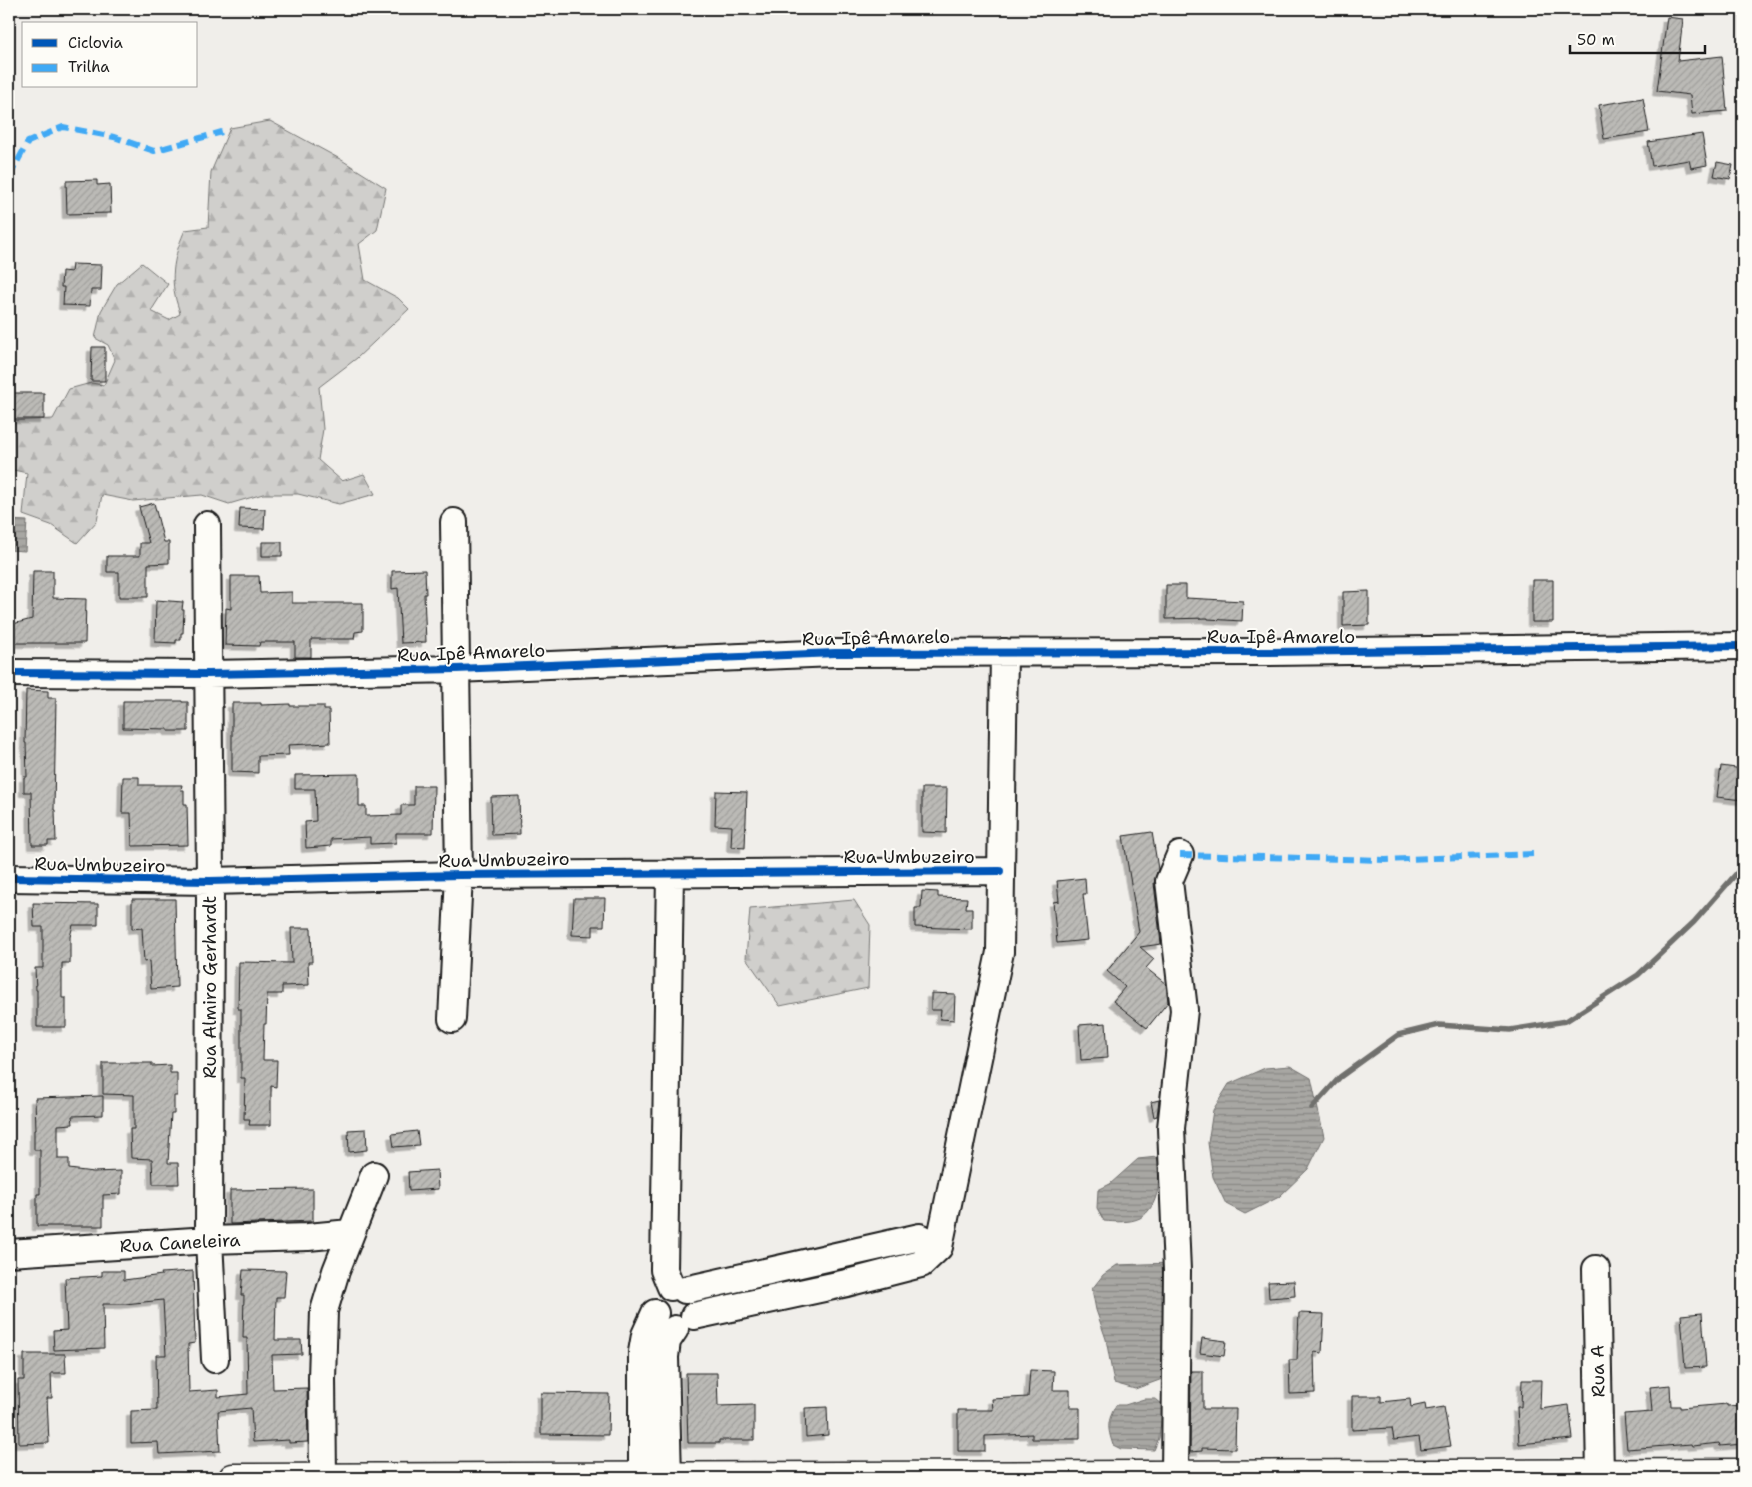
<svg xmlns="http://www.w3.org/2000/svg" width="1752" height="1487" viewBox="0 0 1752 1487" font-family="'Shantell Sans',sans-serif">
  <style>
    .forest { fill: url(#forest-firs); stroke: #767674 }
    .water { fill: url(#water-rules); stroke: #706f6d }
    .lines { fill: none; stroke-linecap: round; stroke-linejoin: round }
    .stream { stroke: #706f6d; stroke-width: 5.5 }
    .building { fill: url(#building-hatch); stroke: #1c1c1c; filter: url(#shadow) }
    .minor-casing { stroke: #1c1c1c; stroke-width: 30 }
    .major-casing { stroke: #1c1c1c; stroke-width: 31 }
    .minor { stroke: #fdfcf7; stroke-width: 26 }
    .major { stroke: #fdfcf7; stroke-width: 28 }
    .quiet { stroke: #3fa9f5; stroke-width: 6; stroke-dasharray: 12 6; stroke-linecap: butt }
    .cycleway-casing { stroke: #fdfcf7; stroke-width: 11 }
    .cycleway { stroke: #0057b8; stroke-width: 8 }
    .labels { text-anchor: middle; stroke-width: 4; stroke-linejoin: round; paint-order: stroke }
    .street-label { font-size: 18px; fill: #1c1c1c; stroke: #fdfcf7 }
  </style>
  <defs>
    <pattern id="forest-firs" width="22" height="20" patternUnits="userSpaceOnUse" patternTransform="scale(1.25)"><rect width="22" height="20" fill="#d0cfcc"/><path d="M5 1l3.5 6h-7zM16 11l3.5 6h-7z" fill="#b2b1af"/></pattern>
    <pattern id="water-rules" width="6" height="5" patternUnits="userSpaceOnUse" patternTransform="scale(1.25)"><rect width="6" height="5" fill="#a8a7a3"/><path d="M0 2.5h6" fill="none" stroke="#888784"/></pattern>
    <pattern id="building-hatch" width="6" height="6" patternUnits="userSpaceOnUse" patternTransform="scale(1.25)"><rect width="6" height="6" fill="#bbbab6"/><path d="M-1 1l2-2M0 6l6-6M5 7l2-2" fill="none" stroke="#a09f9c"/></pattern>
    <filter id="shadow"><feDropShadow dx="-4.5" dy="4.5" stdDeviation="0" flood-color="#0004"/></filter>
  </defs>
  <rect width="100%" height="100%" fill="#f0eeea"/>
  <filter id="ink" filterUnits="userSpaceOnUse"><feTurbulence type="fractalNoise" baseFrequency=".02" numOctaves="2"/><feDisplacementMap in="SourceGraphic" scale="10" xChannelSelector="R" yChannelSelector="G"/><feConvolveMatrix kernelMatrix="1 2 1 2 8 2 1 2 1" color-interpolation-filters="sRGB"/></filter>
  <g filter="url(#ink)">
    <path class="forest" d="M 270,121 L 340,159 L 386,188 L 377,230 L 359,244 L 365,280 L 398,298 L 409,309 L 357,358 L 319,387 L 323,429 L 318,460 L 342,481 L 364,474 L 375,494 L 339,504 L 298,494 L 263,494 L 229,504 L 202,495 L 133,501 L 102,495 L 97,521 L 77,543 L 51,525 L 23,515 L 27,473 L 9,469 L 9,421 L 53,419 L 69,389 L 91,383 L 104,385 L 115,360 L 108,345 L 95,338 L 101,311 L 117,284 L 142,263 L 168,284 L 151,311 L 169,320 L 180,314 C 179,308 176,302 175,295 C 170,273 176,250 185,230 L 208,227 L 211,172 L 230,128 Z
      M 854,900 L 870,925 L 868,988 L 780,1006 L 746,958 L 750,909 Z"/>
    <path class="water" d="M 9,520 L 27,521 L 25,551 L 9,550 Z
      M 1290,1066 L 1311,1078 L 1324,1137 L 1308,1169 L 1279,1197 L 1245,1214 L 1226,1204 L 1213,1177 L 1208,1143 L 1213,1110 L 1229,1084 L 1265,1068 Z
      M 1157,1157 C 1162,1177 1159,1207 1140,1218 C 1130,1223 1115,1222 1104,1221 L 1097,1208 L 1098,1190 L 1110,1184 L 1138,1159 Z
      M 1170,1263 L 1165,1378 L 1135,1389 L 1114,1383 L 1106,1339 L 1096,1310 L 1092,1289 L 1103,1275 L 1117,1265 Z
      M 1144,1399 L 1156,1399 L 1163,1405 L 1159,1438 L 1154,1450 L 1121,1449 L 1113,1445 C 1107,1427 1107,1422 1116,1405 L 1125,1405 Z"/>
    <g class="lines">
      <path class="stream" d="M 1312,1108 L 1340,1077 L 1398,1035 L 1439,1025 L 1510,1030 L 1566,1021 L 1638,975 L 1694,922 L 1743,866"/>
    </g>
    <path class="building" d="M 1667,17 L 1683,19 L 1678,61 L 1722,56 L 1727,111 L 1692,114 L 1690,95 L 1657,91 Z
      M 1643,98 L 1649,132 L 1604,139 L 1599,105 Z
      M 1702,134 L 1707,165 L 1691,168 L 1689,160 L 1652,166 L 1648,142 Z
      M 1717,162 L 1733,165 L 1730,179 L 1714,176 Z
      M 97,180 L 97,185 L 110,184 L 111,213 L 67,214 L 66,181 Z
      M 72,264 L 102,265 L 101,290 L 91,290 L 90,306 L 63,305 L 64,287 L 61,287 L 62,271 L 71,272 Z
      M 92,347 L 105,347 L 105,381 L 91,381 Z
      M 9,393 L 44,393 L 44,419 L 9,419 Z
      M 154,503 L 164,542 L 169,542 L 169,563 L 148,564 L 148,597 L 119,597 L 119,572 L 107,572 L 107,556 L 140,556 L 140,543 L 149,543 L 139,507 Z
      M 240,508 L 265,509 L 264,529 L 239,528 Z
      M 262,542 L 282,542 L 282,556 L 262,556 Z
      M 425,570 L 426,594 L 424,594 L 426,642 L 401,643 L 398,588 L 392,589 L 392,571 Z
      M 33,571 L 53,571 L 53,598 L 86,599 L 85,643 L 9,643 L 9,625 L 32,619 Z
      M 231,576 L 259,576 L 260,593 L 292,592 L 292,603 L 363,603 L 363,631 L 355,632 L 354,639 L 311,639 L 311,657 L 295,657 L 295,642 L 260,642 L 259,646 L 225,645 L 226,608 L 231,609 Z
      M 1532,580 L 1553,580 L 1553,622 L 1532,622 Z
      M 1166,585 L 1186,585 L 1186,598 L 1243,601 L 1242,621 L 1208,619 L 1208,618 L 1166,619 Z
      M 1369,591 L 1369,625 L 1343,626 L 1343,592 Z
      M 156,600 L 183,602 L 182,610 L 184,610 L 183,633 L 181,633 L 181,640 L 176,640 L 176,643 L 155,642 Z
      M 26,690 L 48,691 L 48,698 L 56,698 L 54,810 L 55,810 L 56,841 L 48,841 L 48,845 L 32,845 L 31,792 L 24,792 L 24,777 L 27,777 L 26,743 L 25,743 Z
      M 123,701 L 182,701 L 182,702 L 188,702 L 188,731 L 168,731 L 168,729 L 123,728 Z
      M 232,703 L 261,703 L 261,705 L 290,704 L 290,706 L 324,706 L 324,710 L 329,710 L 330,743 L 288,745 L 289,755 L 258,756 L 258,773 L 232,772 Z
      M 1721,766 L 1743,769 L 1742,800 L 1717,797 Z
      M 359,774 L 359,806 L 366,806 L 366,816 L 401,815 L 401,805 L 414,805 L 414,786 L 434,786 L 433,833 L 396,833 L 396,843 L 370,844 L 370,837 L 331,839 L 331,846 L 306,848 L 305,822 L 316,821 L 315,789 L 295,789 L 295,775 Z
      M 123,777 L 139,777 L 139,785 L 182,785 L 181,790 L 184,790 L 184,804 L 187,804 L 188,845 L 132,846 L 131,813 L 122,813 Z
      M 922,788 L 947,788 L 946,833 L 922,832 Z
      M 716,791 L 747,792 L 745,848 L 731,847 L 732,826 L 715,825 Z
      M 519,796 L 520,834 L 492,835 L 491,797 Z
      M 1152,832 L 1158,869 L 1154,883 L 1161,944 L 1140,947 L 1154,959 L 1146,968 L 1166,984 L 1168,1002 L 1147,1028 L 1113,1001 L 1125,987 L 1107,971 L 1139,932 L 1123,836 Z
      M 1085,878 L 1086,894 L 1083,894 L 1088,940 L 1057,943 L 1053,902 L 1059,901 L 1057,881 Z
      M 922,891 L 938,892 L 938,897 L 967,898 L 966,908 L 972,908 L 972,929 L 915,927 L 915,908 L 921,908 Z
      M 574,898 L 605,898 L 604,926 L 593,926 L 593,936 L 572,935 Z
      M 132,899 L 175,899 L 177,987 L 151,989 L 149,961 L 144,962 L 142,928 L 132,929 Z
      M 33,903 L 98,904 L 98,925 L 73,925 L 70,937 L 70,963 L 62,963 L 62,998 L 66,998 L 66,1027 L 37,1027 L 37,990 L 36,990 L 35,968 L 43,968 L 43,927 L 34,927 Z
      M 291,928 L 311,928 L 312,962 L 308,962 L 309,985 L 282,986 L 282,994 L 267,994 L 266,1024 L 264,1024 L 263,1060 L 277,1060 L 276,1087 L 271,1086 L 271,1125 L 249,1125 L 250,1119 L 244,1119 L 245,1078 L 241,1078 L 241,1009 L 238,1009 L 239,962 L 292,963 Z
      M 931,993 L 955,994 L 954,1020 L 940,1019 L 941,1010 L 931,1010 Z
      M 1106,1023 L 1108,1058 L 1081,1060 L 1079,1025 Z
      M 103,1063 L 152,1063 L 152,1066 L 170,1065 L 170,1073 L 177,1073 L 177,1096 L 174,1096 L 174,1114 L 171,1114 L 168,1163 L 178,1163 L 179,1184 L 153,1184 L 152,1159 L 131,1158 L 130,1129 L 134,1129 L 134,1095 L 103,1094 Z
      M 103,1096 L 103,1115 L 72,1116 L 73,1124 L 58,1125 L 58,1159 L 69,1159 L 69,1169 L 93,1172 L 121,1171 L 121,1194 L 103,1195 L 103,1226 L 37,1226 L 37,1194 L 40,1194 L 40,1150 L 34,1150 L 34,1130 L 36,1130 L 35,1098 Z
      M 1159,1100 L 1157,1116 L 1154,1117 L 1151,1102 Z
      M 366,1129 L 367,1150 L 349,1152 L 348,1130 Z
      M 417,1131 L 419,1145 L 394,1147 L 392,1134 Z
      M 437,1170 L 438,1189 L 409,1191 L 408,1172 Z
      M 313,1189 L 313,1221 L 230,1224 L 230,1190 Z
      M 243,1270 L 286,1271 L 284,1297 L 276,1297 L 275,1340 L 301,1340 L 302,1354 L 272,1355 L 273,1389 L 307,1388 L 308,1442 L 289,1443 L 289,1440 L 253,1442 L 251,1408 L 218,1411 L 220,1451 L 159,1454 L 158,1442 L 131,1443 L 131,1411 L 157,1410 L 156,1355 L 166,1355 L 163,1300 L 125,1304 L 103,1304 L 104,1348 L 54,1350 L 53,1331 L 67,1330 L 65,1278 L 102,1276 L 102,1271 L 124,1271 L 124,1280 L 162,1275 L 161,1273 L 193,1271 L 195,1343 L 188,1344 L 189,1392 L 218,1390 L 218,1397 L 248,1394 L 247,1338 L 243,1338 L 244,1295 L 241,1295 Z
      M 1294,1281 L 1295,1296 L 1269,1298 L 1268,1282 Z
      M 1299,1313 L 1324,1314 L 1322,1353 L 1314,1352 L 1315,1393 L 1290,1394 L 1289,1360 L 1297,1360 Z
      M 1702,1313 L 1706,1367 L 1685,1368 L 1681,1315 Z
      M 1202,1338 L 1226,1341 L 1224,1356 L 1200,1353 Z
      M 24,1354 L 65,1354 L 66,1373 L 51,1373 L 52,1398 L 47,1398 L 49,1443 L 19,1444 L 18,1380 L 24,1380 Z
      M 1030,1370 L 1054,1371 L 1053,1390 L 1070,1390 L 1070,1408 L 1080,1408 L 1080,1439 L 1032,1439 L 1032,1434 L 985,1436 L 985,1451 L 958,1451 L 958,1410 L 993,1410 L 992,1399 L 1028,1397 Z
      M 1191,1371 L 1203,1371 L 1203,1409 L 1236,1409 L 1235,1449 L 1202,1448 L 1202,1451 L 1190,1452 Z
      M 686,1373 L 717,1373 L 718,1406 L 754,1405 L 754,1440 L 719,1440 L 719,1443 L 688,1443 Z
      M 1522,1380 L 1541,1380 L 1540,1409 L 1569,1405 L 1573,1439 L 1519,1444 L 1517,1407 L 1521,1407 Z
      M 1670,1385 L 1671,1406 L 1680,1406 L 1680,1408 L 1727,1404 L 1727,1406 L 1743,1405 L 1743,1444 L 1720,1446 L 1719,1443 L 1692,1446 L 1691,1444 L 1627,1449 L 1624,1414 L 1652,1412 L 1650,1387 Z
      M 541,1393 L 609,1394 L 608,1435 L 541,1434 Z
      M 1352,1396 L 1381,1396 L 1381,1402 L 1410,1399 L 1411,1407 L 1425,1404 L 1426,1410 L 1444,1407 L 1451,1446 L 1421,1450 L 1419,1437 L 1394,1440 L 1392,1428 L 1352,1430 Z
      M 827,1407 L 828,1435 L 806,1437 L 805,1408 Z"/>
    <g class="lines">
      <g class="minor-casing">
        <path id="minor" d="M 207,525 L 210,881 L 209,1240 L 215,1359
          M 9,673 L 208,674 L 456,669 L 835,653 L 1270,652 L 1743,646
          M 670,873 L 664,1270 L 671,1287
          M 9,878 L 210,881 L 459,875 L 1000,871
          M 452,1019 L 459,875 L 454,522
          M 9,1253 L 209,1240 L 308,1237 L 350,1233
          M 1596,1269 L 1600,1474
          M 685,1290 L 920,1237 L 939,1247
          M 694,1316 L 847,1283 L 921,1264 L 939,1247 L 1000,952 L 1004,652
          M 1175,1475 L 1177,1271 L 1171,1128 L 1184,1010 L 1169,881 L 1180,855
          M 642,1477 L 642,1352 L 645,1335 L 655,1313
          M 323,1478 L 322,1379 L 324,1311 L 336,1271 L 374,1175
          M 668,1478 L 665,1357 L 667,1341 L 675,1329"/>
      </g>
      <g class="major-casing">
        <path id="major" d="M 233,1478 L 1743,1473"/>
      </g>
      <use href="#minor" class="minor"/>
      <use href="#major" class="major"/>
      <path class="quiet" d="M 9,177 L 28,142 L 63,127 L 114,137 L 154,151 L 222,132
        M 1180,855 L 1386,860 L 1533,854"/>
      <g class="cycleway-casing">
        <path id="cycleway" d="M 9,673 L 208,674 L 456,669 L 835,653 L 1270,652 L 1743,646
          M 9,878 L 210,881 L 459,875 L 1000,871"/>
      </g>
      <use href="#cycleway" class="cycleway"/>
    </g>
  </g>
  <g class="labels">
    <g class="street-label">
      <text x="1281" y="643">Rua Ipê Amarelo</text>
      <text transform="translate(876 638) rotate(-1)" y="6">Rua Ipê Amarelo</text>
      <text transform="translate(471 653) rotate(-2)" y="6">Rua Ipê Amarelo</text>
      <text x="909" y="863">Rua Umbuzeiro</text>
      <text transform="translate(504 860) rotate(-1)" y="6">Rua Umbuzeiro</text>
      <text transform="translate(100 865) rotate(1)" y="6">Rua Umbuzeiro</text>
      <text transform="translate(210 987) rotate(-90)" y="6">Rua Almiro Gerhardt</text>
      <text transform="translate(180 1243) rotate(-3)" y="6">Rua Caneleira</text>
      <text transform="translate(1598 1371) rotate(-91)" y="6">Rua A</text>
    </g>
  </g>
  <rect width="1752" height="1487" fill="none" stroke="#fdfcf7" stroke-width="30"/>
  <rect x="15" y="15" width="1722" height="1457" fill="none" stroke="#1c1c1c" stroke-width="2" filter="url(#ink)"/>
  <rect x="22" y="22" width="175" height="65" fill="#fdfcf7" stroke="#a3a29f"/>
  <rect x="32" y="39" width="25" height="8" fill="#0057b8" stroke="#a3a29f"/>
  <text x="68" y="48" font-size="15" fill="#1c1c1c">Ciclovia</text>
  <rect x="32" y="64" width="25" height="8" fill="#3fa9f5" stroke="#a3a29f"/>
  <text x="68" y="72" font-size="15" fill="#1c1c1c">Trilha</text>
  <path d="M1570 45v8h135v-8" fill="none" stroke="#1c1c1c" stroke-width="2.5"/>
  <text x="1577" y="45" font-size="15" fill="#1c1c1c" stroke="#fdfcf7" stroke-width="4" paint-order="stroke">50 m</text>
</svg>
